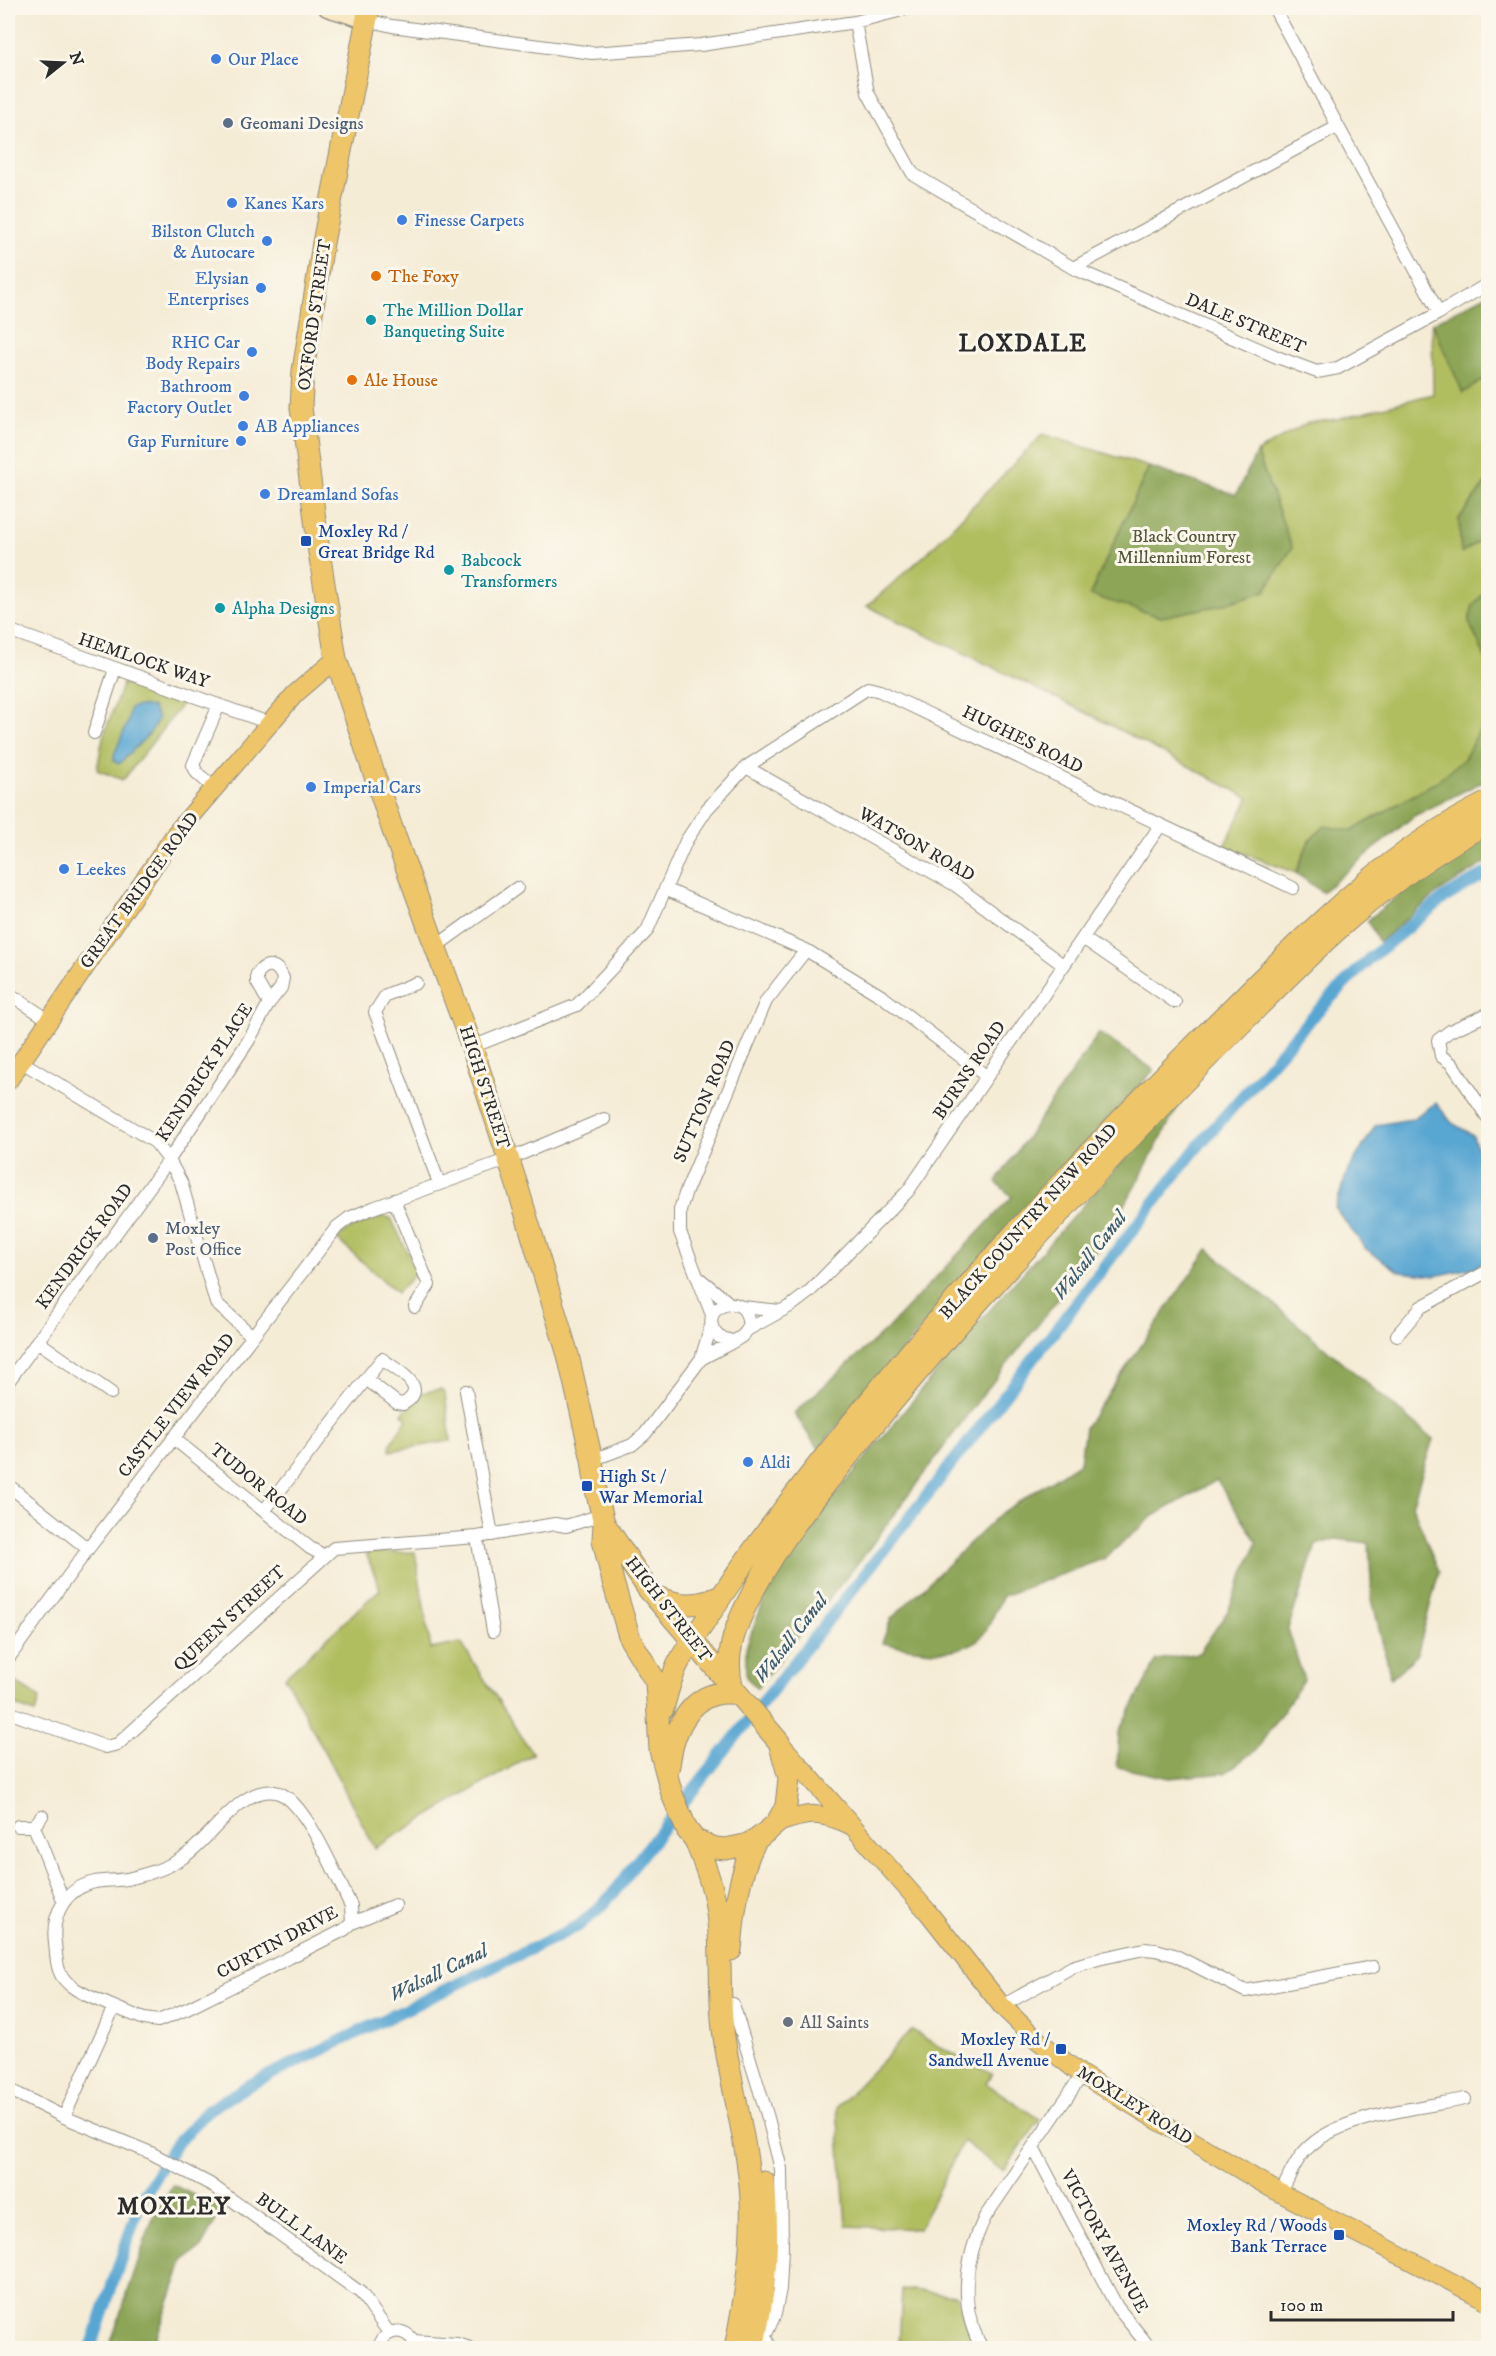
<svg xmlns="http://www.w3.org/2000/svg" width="1496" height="2356" viewBox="0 0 1496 2356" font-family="'IM FELL DW Pica',serif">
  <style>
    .green { fill: #b1be60; stroke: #6e7446; stroke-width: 1.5 }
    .forest { fill: #8ca556; stroke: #5c6840; stroke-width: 1.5 }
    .water { fill: #59a6d2; stroke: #42687e; stroke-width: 1.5 }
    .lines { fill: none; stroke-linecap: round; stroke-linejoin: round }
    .canal { stroke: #59a6d2; stroke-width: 12 }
    .street-casing { stroke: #908c80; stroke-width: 14 }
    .secondary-casing { stroke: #908c80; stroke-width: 19 }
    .primary-casing { stroke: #908c80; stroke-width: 20 }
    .highway-casing { stroke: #908c80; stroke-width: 23 }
    .street { stroke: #fff; stroke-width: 12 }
    .secondary { stroke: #f8e8c3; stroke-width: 16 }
    .primary { stroke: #eec569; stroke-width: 18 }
    .highway { stroke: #eec569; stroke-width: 21 }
    .shop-dot { fill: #3f7fe0; stroke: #fbf7ec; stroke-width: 2 }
    .service-dot { fill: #5c6f8a; stroke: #fbf7ec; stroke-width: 2 }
    .food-dot { fill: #e8710a; stroke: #fbf7ec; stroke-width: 2 }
    .culture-dot { fill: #0f9aa8; stroke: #fbf7ec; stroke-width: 2 }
    .transit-dot { fill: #1a4fb4; stroke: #fbf7ec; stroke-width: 2 }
    .worship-dot { fill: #6b7280; stroke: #fbf7ec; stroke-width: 2 }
    .labels { text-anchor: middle; stroke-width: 6; stroke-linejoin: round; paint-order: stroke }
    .shop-label { font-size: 18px; fill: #366cbe; stroke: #fbf7ec; text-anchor: start }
    .service-label { font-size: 18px; fill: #4e5e75; stroke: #fbf7ec; text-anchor: start }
    .food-label { font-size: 18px; fill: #c56008; stroke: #fbf7ec; text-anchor: start }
    .culture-label { font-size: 18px; fill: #0d838f; stroke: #fbf7ec; text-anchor: start }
    .street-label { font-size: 18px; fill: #2b2b2b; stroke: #fbf7ec }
    .transit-label { font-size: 18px; fill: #164399; stroke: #fbf7ec; text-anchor: start }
    .park-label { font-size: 18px; fill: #53573b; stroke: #fbf7ec }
    .worship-label { font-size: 18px; fill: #5b616d; stroke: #fbf7ec; text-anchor: start }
    .water-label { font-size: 20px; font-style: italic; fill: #3d5c6e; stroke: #fbf7ec }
    .district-label { font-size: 24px; font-weight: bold; letter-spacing: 1.5px; fill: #2b2b2b; stroke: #fbf7ec }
  </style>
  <rect width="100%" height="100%" fill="#fbf7ec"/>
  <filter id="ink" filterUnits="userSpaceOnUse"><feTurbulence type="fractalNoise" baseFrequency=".0167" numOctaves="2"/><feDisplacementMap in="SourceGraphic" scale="12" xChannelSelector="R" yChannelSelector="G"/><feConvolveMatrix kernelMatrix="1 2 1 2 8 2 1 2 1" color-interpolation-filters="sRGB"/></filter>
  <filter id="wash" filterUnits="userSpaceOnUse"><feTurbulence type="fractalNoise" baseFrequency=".008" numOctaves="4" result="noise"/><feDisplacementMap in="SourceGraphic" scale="24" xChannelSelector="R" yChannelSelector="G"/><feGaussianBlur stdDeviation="1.35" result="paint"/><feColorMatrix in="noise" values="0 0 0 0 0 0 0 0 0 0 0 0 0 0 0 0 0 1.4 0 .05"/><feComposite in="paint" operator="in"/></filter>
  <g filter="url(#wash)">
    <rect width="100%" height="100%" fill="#f5ecd6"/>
    <path class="green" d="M 1432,323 L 1463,392 L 1488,377 L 1488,480 L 1459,519 L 1461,552 L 1481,540 L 1488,531 L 1488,589 L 1473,605 L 1469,622 L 1488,664 L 1488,714 L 1464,760 L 1436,782 L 1352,831 L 1309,841 L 1296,873 L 1224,846 L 1249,798 L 1091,715 L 867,606 L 926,554 L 1043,434 L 1149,467 L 1090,594 L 1161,617 L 1221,605 L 1265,591 L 1292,548 L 1257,452 L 1307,423 L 1337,419 L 1433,394 Z
      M 123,683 L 183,703 L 123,780 L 97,770 L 103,737 Z
      M 382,1216 L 391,1218 L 417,1272 L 397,1293 L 337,1239 L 348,1230 Z
      M 441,1389 L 445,1394 L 451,1441 L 390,1451 L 391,1443 L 407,1419 L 402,1414 L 421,1393 Z
      M 415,1552 L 431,1649 L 461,1643 L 533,1754 L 375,1848 L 285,1677 L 380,1589 L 366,1553 Z
      M 8,1678 L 40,1698 L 35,1713 L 8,1703 Z
      M 912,2030 L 936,2045 L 992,2073 L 986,2083 L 1040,2120 L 1003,2171 L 963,2141 L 919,2229 L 846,2226 L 837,2107 Z
      M 902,2289 L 956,2295 L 975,2348 L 899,2348 Z"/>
    <path class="forest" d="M 1488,294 L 1488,377 L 1463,393 L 1432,323 Z
      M 1257,452 L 1292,548 L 1265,591 L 1221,605 L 1161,617 L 1090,595 L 1149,467 L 1236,495 Z
      M 1488,480 L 1488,531 L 1481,540 L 1461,553 L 1459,519 Z
      M 1488,589 L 1488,664 L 1469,622 L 1473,605 Z
      M 1488,714 L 1488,779 L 1414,816 L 1322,892 L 1296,873 L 1309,841 L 1325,826 L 1352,831 L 1436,782 L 1464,759 Z
      M 1488,834 L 1488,861 L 1439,892 L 1379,942 L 1367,921 L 1442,859 Z
      M 1099,1033 L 1154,1070 L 1026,1206 L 818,1449 L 794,1413 L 886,1330 L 1012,1197 L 996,1182 Z
      M 1180,1103 L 1108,1236 L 974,1406 L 865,1554 L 757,1688 L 746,1677 L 746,1647 L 778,1564 L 957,1347 L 1135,1147 Z
      M 1208,1249 L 1433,1439 L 1412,1505 L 1439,1572 L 1417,1655 L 1391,1678 L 1372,1599 L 1369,1543 L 1336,1539 L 1316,1545 L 1288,1629 L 1304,1680 L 1257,1749 L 1225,1773 L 1169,1778 L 1117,1767 L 1119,1731 L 1157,1660 L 1199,1653 L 1228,1611 L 1257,1542 L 1217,1480 L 1152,1517 L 1105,1558 L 1003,1596 C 997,1606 989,1629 981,1637 C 955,1661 912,1648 882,1643 L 891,1619 L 1000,1514 L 1080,1462 L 1085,1427 Z
      M 173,2185 L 222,2209 L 200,2249 L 184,2260 L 153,2348 L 109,2348 L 153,2217 Z"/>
    <path class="water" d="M 139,706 L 152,707 L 158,719 L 150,733 L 119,764 L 114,761 L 114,755 L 128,721 L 130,708 Z
      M 1436,1103 L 1452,1123 L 1473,1135 L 1478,1153 L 1488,1169 L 1488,1258 L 1477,1267 L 1435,1276 L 1400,1272 L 1366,1249 L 1335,1208 L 1348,1170 L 1376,1125 L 1412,1119 Z"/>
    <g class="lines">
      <path class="canal" d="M 91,2348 L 140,2202 L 174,2146 L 208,2110 L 249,2085 L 578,1926 C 602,1907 617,1892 633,1866 L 936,1484 L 1194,1151 L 1310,1019 L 1370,958 L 1444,898 L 1488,872"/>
    </g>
  </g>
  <g filter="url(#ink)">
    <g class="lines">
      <g class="street-casing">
        <path id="street" d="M 366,20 L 392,26 L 592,53 L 701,45 L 855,22 L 910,8
          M 855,22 L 868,93 L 913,174 L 1073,268 L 1277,357 L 1317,372 L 1338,368 L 1439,313 L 1274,8
          M 1073,268 L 1337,127
          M 1439,313 L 1488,284
          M 8,630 L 269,723
          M 94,733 L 115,669
          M 746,767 L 955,885 L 1063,965
          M 214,788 L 197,773 L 193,765 L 219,705
          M 665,889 L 806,950 L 883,997 L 986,1076
          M 1083,938 L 1175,1002
          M 435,947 L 517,888
          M 416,983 L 386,995 L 375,1012 L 439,1183
          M 8,993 L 49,1020
          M 1488,1014 L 1450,1031 L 1438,1040 L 1441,1056 L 1452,1064 L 1488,1118
          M 472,1047 L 577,1005 L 647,931 L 686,841 L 707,809 L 746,767 L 868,688 L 880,691 L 1293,888
          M 20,1061 L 155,1142 L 169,1160 L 181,1182 L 216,1303 L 252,1336
          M 394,1200 L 429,1285 L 415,1307
          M 700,1279 L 729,1303
          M 742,1307 L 780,1311
          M 712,1315 L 680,1232 L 680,1210 L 685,1194 L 766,1001 L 806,950
          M 747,1330 L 792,1305 L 809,1292 L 908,1191 L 1160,826
          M 1397,1335 L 1421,1307 L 1488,1271
          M 37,1341 L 111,1393
          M 701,1359 C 711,1353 735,1342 742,1336 C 747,1332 749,1326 748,1320 C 744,1288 692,1309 719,1337 L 732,1341
          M 8,1382 L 169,1160 L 249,1040 L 269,1003 L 281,988 L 283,978 C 277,964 267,961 257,974 L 257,982 L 269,1003
          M 466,1391 L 492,1535
          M 173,1438 L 310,1548 L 323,1555
          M 592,1460 L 632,1445 L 645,1434 L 701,1359 L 711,1326
          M 8,1485 L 88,1549
          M 264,1511 L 366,1379 L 382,1359 C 396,1370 432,1387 403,1404 L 397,1403 L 366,1379
          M 477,1537 L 493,1631
          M 8,1659 L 88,1549 L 337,1227 L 349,1218 L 373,1208 L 509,1159 L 604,1119
          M 8,1712 L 106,1747 L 118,1744 L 334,1548 L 477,1537 L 555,1524 L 566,1526 L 602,1515
          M 18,1826 L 34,1826 L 42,1816
          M 34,1826 L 63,1900
          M 352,1923 L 395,1905
          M 733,2004 L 768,2118 L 781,2169 L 782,2249 L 780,2289 L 775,2314 L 767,2332 L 755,2343
          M 1002,2006 L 1072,1967 L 1098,1959 L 1144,1949 L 1156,1950 L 1174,1955 L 1245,1991 L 1373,1967
          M 8,2089 L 64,2117 L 151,2153 L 210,2184 L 361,2293 L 389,2333
          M 64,2117 L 114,2007 C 97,1999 65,1990 59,1970 C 56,1962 56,1952 55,1943 C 51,1914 66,1888 95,1882 C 107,1880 120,1881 131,1878 C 148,1874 168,1868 182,1858 C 210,1841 243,1781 279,1793 C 306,1802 338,1880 351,1906 L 352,1923 L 344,1930 L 187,2009 L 158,2021 L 144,2019 L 114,2007
          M 1033,2147 L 1117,2307 L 1150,2348
          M 1281,2193 C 1289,2177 1296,2158 1310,2146 C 1343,2115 1420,2108 1465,2099
          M 764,2335 L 771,2348
          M 414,2341 L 457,2344 L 470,2348
          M 379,2348 C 384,2326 411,2326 416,2348
          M 982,2348 C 958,2306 965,2259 985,2217 L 1082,2075"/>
      </g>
      <g class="secondary-casing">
        <path id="secondary" d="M 327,8 L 366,20"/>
      </g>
      <g class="primary-casing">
        <path id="primary" d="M 8,1081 L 176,833 L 295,694 L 336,659
          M 779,1742 L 927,1911 L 1002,2006 L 1035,2038 L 1082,2075 L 1271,2188 L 1488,2301
          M 776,1824 C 808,1812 821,1811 852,1826"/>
      </g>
      <g class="highway-casing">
        <path id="highway" d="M 369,8 L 323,243 L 303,371 L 301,407 L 319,552 L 336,659 L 392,828 L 472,1047 L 517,1185 L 568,1355 L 592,1460 L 596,1490 L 604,1523 L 603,1540 L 613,1582 L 630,1639 L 656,1682 L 660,1750 L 672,1794 L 687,1830 L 695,1840 L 715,1848 L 726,1849 L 745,1845 L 756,1840 L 776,1824 L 786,1806 L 789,1778 L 779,1742 L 648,1589 L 604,1523
          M 657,1597 C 681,1606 697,1607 721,1596
          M 733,1689 C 722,1654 738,1619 755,1588 C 781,1538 819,1493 854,1449 C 901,1391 949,1334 999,1279 C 1076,1194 1154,1112 1234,1031 C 1273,992 1311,952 1353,916 C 1395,880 1440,849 1488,823
          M 663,1709 C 666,1697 669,1685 674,1673 C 681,1654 695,1637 706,1620 C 752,1547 807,1478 862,1410 C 975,1272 1096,1141 1224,1016 C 1305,936 1384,853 1488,802
          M 669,1766 C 673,1730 692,1686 737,1694
          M 695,1840 C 702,1858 710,1877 714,1896 C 724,1942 717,1990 724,2037 C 732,2091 748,2144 751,2199 C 753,2249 745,2299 735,2348
          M 731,1950 C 734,1912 738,1875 756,1840
          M 753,2348 C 765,2295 770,2237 764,2182"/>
      </g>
      <use href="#street" class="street"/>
      <use href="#secondary" class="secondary"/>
      <use href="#primary" class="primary"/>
      <use href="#highway" class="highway"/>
    </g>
  </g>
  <g class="shop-dot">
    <circle cx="216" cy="59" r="6"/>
    <circle cx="232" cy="203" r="6"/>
    <circle cx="402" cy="220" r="6"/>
    <circle cx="267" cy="241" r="6"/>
    <circle cx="261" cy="288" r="6"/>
    <circle cx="252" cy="352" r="6"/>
    <circle cx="244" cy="396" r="6"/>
    <circle cx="243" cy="426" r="6"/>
    <circle cx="241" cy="441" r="6"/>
    <circle cx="265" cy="494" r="6"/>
    <circle cx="311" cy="787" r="6"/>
    <circle cx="64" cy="869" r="6"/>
    <circle cx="748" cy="1462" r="6"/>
  </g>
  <g class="service-dot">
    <circle cx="228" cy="123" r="6"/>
    <circle cx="153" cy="1238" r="6"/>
  </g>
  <g class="food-dot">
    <circle cx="376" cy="276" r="6"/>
    <circle cx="352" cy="380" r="6"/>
  </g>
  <g class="culture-dot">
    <circle cx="371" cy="320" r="6"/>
    <circle cx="449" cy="570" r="6"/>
    <circle cx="220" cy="608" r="6"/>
  </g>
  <g class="transit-dot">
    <rect x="300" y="535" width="12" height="12" rx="3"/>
    <rect x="581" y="1480" width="12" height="12" rx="3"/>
    <rect x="1055" y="2043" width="12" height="12" rx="3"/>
    <rect x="1333" y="2229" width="12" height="12" rx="3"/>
  </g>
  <circle class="worship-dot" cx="788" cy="2022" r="6"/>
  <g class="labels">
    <g class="shop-label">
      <text x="228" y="65">Our Place</text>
      <text x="244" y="209">Kanes Kars</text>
      <text x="414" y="226">Finesse Carpets</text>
      <text x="255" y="237" text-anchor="end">Bilston Clutch<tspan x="255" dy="21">&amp; Autocare</tspan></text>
      <text x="249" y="284" text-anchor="end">Elysian<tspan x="249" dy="21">Enterprises</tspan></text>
      <text x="240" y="348" text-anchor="end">RHC Car<tspan x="240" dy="21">Body Repairs</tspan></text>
      <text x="232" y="392" text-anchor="end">Bathroom<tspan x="232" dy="21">Factory Outlet</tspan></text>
      <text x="255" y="432">AB Appliances</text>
      <text x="229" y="447" text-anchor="end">Gap Furniture</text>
      <text x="277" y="500">Dreamland Sofas</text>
      <text x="323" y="793">Imperial Cars</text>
      <text x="76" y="875">Leekes</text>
      <text x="760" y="1468">Aldi</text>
    </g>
    <g class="service-label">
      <text x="240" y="129">Geomani Designs</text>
      <text x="165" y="1234">Moxley<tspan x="165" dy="21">Post Office</tspan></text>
    </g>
    <g class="food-label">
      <text x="388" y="282">The Foxy</text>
      <text x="364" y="386">Ale House</text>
    </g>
    <g class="culture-label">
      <text x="383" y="316">The Million Dollar<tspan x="383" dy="21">Banqueting Suite</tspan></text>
      <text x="461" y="566">Babcock<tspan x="461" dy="21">Transformers</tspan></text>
      <text x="232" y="614">Alpha Designs</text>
    </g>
    <g class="street-label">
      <text transform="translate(314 315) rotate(-82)" y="6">OXFORD STREET</text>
      <text transform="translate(1246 323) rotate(23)" y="6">DALE STREET</text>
      <text transform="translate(144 660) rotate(19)" y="6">HEMLOCK WAY</text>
      <text transform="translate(1023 739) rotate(26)" y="6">HUGHES ROAD</text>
      <text transform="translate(917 844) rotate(30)" y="6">WATSON ROAD</text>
      <text transform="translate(139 890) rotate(-54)" y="6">GREAT BRIDGE ROAD</text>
      <text transform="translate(969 1070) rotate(-56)" y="6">BURNS ROAD</text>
      <text transform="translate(204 1072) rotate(-57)" y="6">KENDRICK PLACE</text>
      <text transform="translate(485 1087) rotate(72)" y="6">HIGH STREET</text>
      <text transform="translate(704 1101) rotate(-67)" y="6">SUTTON ROAD</text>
      <text transform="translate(1028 1221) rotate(-48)" y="6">BLACK COUNTRY NEW ROAD</text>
      <text transform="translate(84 1246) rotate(-54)" y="6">KENDRICK ROAD</text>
      <text transform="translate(176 1405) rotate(-52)" y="6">CASTLE VIEW ROAD</text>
      <text transform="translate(259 1484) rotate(39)" y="6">TUDOR ROAD</text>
      <text transform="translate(669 1609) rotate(52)" y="6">HIGH STREET</text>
      <text transform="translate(229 1618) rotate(-43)" y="6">QUEEN STREET</text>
      <text transform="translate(277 1942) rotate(-28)" y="6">CURTIN DRIVE</text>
      <text transform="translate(1135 2105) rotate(32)" y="6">MOXLEY ROAD</text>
      <text transform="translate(302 2228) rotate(36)" y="6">BULL LANE</text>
      <text transform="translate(1105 2241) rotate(61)" y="6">VICTORY AVENUE</text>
    </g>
    <g class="transit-label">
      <text x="318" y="537">Moxley Rd /<tspan x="318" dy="21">Great Bridge Rd</tspan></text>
      <text x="599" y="1482">High St /<tspan x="599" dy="21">War Memorial</tspan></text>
      <text x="1049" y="2045" text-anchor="end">Moxley Rd /<tspan x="1049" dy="21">Sandwell Avenue</tspan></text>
      <text x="1327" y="2231" text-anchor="end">Moxley Rd / Woods<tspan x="1327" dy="21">Bank Terrace</tspan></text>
    </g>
    <g class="park-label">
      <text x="1184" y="542">Black Country<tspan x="1184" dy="21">Millennium Forest</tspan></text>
    </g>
    <g class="worship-label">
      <text x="800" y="2028">All Saints</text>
    </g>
    <g class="water-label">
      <text transform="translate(1089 1255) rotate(-52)" y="7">Walsall Canal</text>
      <text transform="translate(790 1638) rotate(-52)" y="7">Walsall Canal</text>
      <text transform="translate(438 1972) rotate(-26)" y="7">Walsall Canal</text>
    </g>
    <g class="district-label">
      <text x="1023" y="351">LOXDALE</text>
      <text x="174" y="2214">MOXLEY</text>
    </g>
  </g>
  <rect width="1496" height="2356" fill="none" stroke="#fbf7ec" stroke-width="30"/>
  <g transform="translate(63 63) rotate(72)" stroke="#fbf7ec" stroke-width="4.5" paint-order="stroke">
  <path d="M0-4.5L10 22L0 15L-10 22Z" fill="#2b2b2b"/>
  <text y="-9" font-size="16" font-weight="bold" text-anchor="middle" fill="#2b2b2b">N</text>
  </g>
  <path d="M1271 2311v9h182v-9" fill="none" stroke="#2b2b2b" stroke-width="3"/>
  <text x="1280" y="2311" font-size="18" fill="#2b2b2b" stroke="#fbf7ec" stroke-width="4.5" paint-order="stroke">100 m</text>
</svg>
